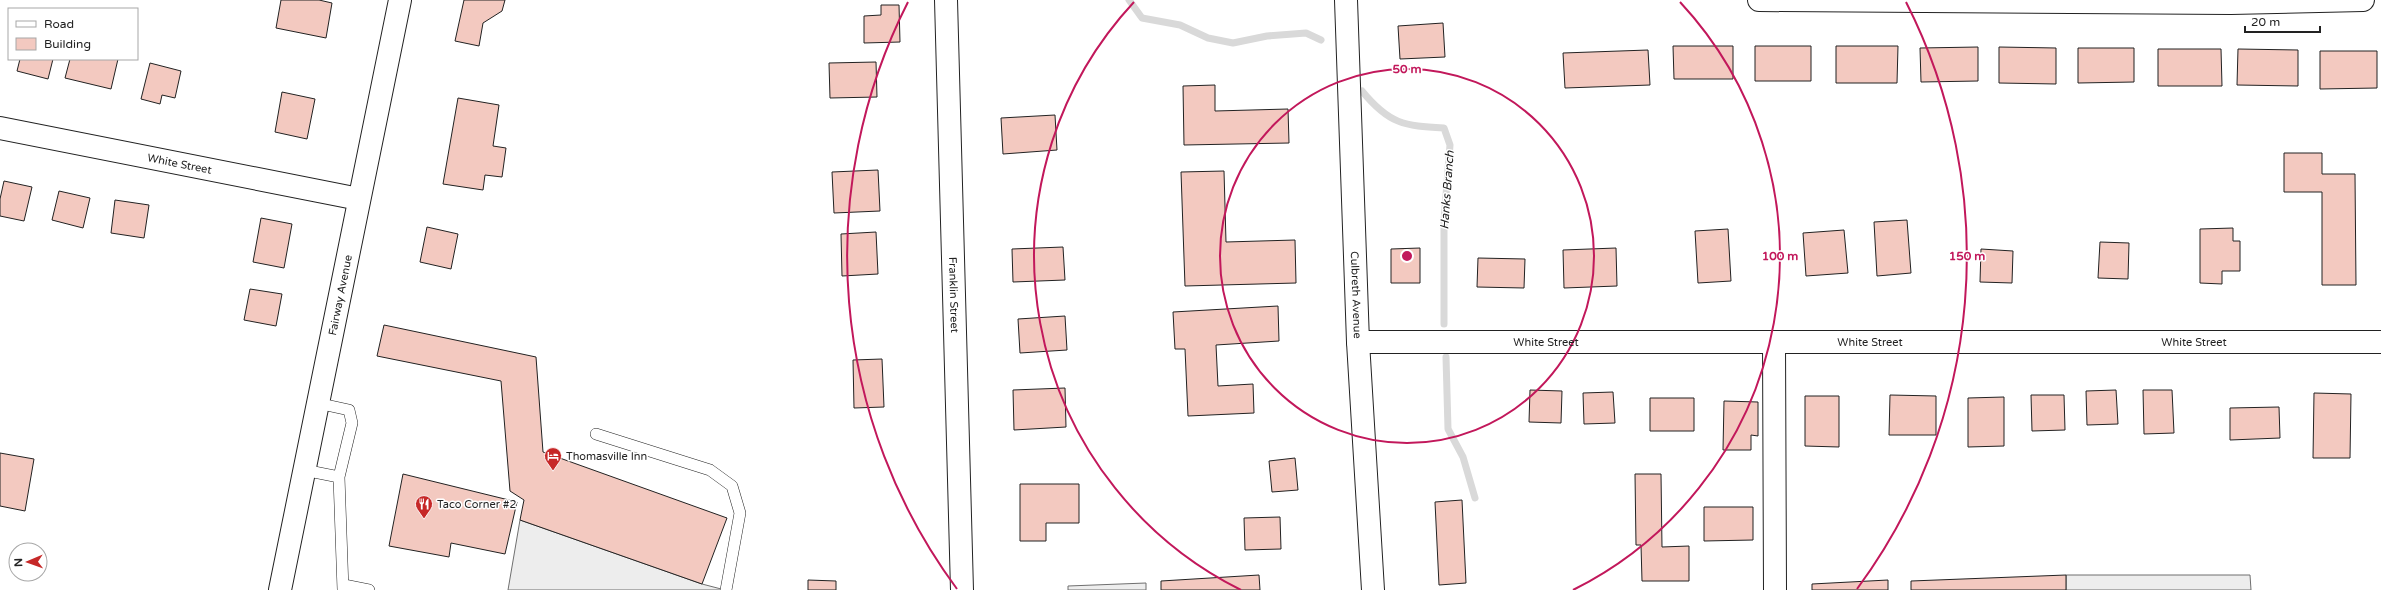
<svg xmlns="http://www.w3.org/2000/svg" width="2381" height="590" viewBox="0 0 2381 590" font-family="'Varela Round',sans-serif">
  <style>
    .parking { fill: #ededed; stroke: #6f6f6f }
    .lines { fill: none; stroke-linecap: round; stroke-linejoin: round }
    .stream { stroke: #d9d9d9; stroke-width: 7 }
    .building { fill: #f3c9c0; stroke: #222 }
    .service-casing { stroke: #222; stroke-width: 12 }
    .minor-casing { stroke: #222; stroke-width: 24 }
    .service { stroke: #fff; stroke-width: 11 }
    .minor { stroke: #fff; stroke-width: 22 }
    .ring { fill: none; stroke: #c2185b; stroke-width: 2 }
    .labels { text-anchor: middle; stroke-width: 3; stroke-linejoin: round; paint-order: stroke }
    .street-label { font-size: 11px; fill: #222; stroke: #fff }
    .poi-label { font-size: 11px; fill: #222; stroke: #fff; text-anchor: start }
    .water-label { font-size: 12px; font-style: italic; fill: #222; stroke: #fff }
    .centre { fill: #c2185b; stroke: #fff; stroke-width: 2 }
    .ring-label { font-size: 12px; text-anchor: middle; font-weight: bold; fill: #c2185b; stroke: #fff; stroke-width: 3; stroke-linejoin: round; paint-order: stroke }
  </style>
  <rect width="100%" height="100%" fill="#fff"/>
  <path class="parking" d="M 520,520 L 702,584 L 725,590 L 508,590 Z
    M 2066,575 L 2250,575 L 2251,590 L 2066,590 Z
    M 1146,583 L 1146,590 L 1068,590 L 1068,586 Z"/>
  <g class="lines">
    <path class="stream" d="M 1129,0 L 1142,18 L 1180,25 L 1208,38 L 1233,43 L 1267,36 L 1306,33 L 1321,40
      M 1362,91 C 1389,124 1404,126 1444,128 L 1450,145 L 1444,221 L 1444,324
      M 1446,357 L 1448,429 L 1463,457 L 1475,498"/>
  </g>
  <path class="building" d="M 281,0 L 319,0 L 332,3 L 326,38 L 276,28 Z
    M 464,0 L 505,0 L 502,11 L 483,23 L 479,46 L 455,41 Z
    M 881,5 L 899,5 L 900,42 L 864,43 L 864,16 L 881,15 Z
    M 1443,23 L 1445,57 L 1400,59 L 1398,26 Z
    M 1673,46 L 1733,46 L 1733,79 L 1674,79 Z
    M 1755,46 L 1811,46 L 1811,81 L 1755,81 Z
    M 1836,46 L 1898,46 L 1897,83 L 1836,83 Z
    M 1978,47 L 1978,81 L 1921,82 L 1920,48 Z
    M 1999,47 L 2056,48 L 2056,84 L 1999,83 Z
    M 2078,48 L 2134,48 L 2134,82 L 2078,83 Z
    M 2158,49 L 2221,49 L 2222,86 L 2158,86 Z
    M 2238,49 L 2298,50 L 2298,86 L 2237,85 Z
    M 1648,50 L 1650,85 L 1565,88 L 1563,53 Z
    M 2320,51 L 2377,51 L 2377,88 L 2320,89 Z
    M 20,59 L 53,59 L 48,79 L 17,71 Z
    M 70,59 L 118,59 L 111,89 L 65,78 Z
    M 876,62 L 877,97 L 830,98 L 829,63 Z
    M 150,63 L 181,71 L 175,98 L 162,95 L 160,104 L 141,99 Z
    M 1215,85 L 1215,111 L 1288,109 L 1289,143 L 1184,145 L 1183,86 Z
    M 282,92 L 315,99 L 307,139 L 275,132 Z
    M 458,98 L 499,105 L 493,146 L 506,148 L 502,177 L 485,175 L 483,190 L 443,184 Z
    M 1055,115 L 1057,150 L 1003,154 L 1001,118 Z
    M 2284,153 L 2322,153 L 2322,174 L 2355,174 L 2356,285 L 2322,285 L 2322,192 L 2284,192 Z
    M 878,170 L 880,211 L 834,213 L 832,172 Z
    M 1224,171 L 1226,242 L 1295,240 L 1296,283 L 1185,286 L 1181,172 Z
    M 4,181 L 32,187 L 24,221 L 0,216 L 0,199 Z
    M 59,191 L 90,198 L 83,228 L 52,220 Z
    M 115,200 L 149,205 L 144,238 L 111,233 Z
    M 261,218 L 292,224 L 284,268 L 253,262 Z
    M 1907,220 L 1911,273 L 1877,276 L 1874,222 Z
    M 427,227 L 458,234 L 451,269 L 420,262 Z
    M 2233,228 L 2233,241 L 2240,241 L 2240,271 L 2222,271 L 2222,284 L 2200,283 L 2200,229 Z
    M 1728,229 L 1731,281 L 1698,283 L 1695,231 Z
    M 1844,230 L 1848,273 L 1806,276 L 1803,233 Z
    M 876,232 L 878,274 L 842,276 L 841,234 Z
    M 2100,242 L 2129,243 L 2128,279 L 2098,278 Z
    M 1063,247 L 1065,280 L 1013,282 L 1012,249 Z
    M 1420,248 L 1420,283 L 1391,283 L 1391,249 Z
    M 1616,248 L 1617,286 L 1564,288 L 1563,250 Z
    M 1981,249 L 2013,251 L 2012,283 L 1980,282 Z
    M 1478,258 L 1525,259 L 1524,288 L 1477,287 Z
    M 250,289 L 282,294 L 276,326 L 244,320 Z
    M 1278,306 L 1279,341 L 1216,345 L 1218,386 L 1253,384 L 1254,413 L 1188,416 L 1185,349 L 1175,349 L 1173,312 Z
    M 1065,316 L 1067,350 L 1020,353 L 1018,319 Z
    M 384,325 L 536,357 L 543,452 L 727,518 L 702,584 L 520,520 L 524,500 L 510,491 L 501,381 L 377,356 Z
    M 882,359 L 884,407 L 854,408 L 853,360 Z
    M 1065,388 L 1066,427 L 1014,430 L 1013,390 Z
    M 1530,390 L 1562,391 L 1561,423 L 1529,422 Z
    M 2116,390 L 2118,424 L 2087,425 L 2086,391 Z
    M 2143,390 L 2172,390 L 2174,433 L 2144,434 Z
    M 1613,392 L 1615,423 L 1584,424 L 1583,393 Z
    M 2314,393 L 2351,394 L 2350,458 L 2313,458 Z
    M 1890,395 L 1936,396 L 1936,435 L 1889,435 Z
    M 2031,395 L 2064,395 L 2065,430 L 2032,431 Z
    M 1805,396 L 1839,396 L 1839,447 L 1805,446 Z
    M 2004,397 L 2004,446 L 1968,447 L 1968,398 Z
    M 1650,398 L 1694,398 L 1694,431 L 1650,431 Z
    M 1724,401 L 1758,402 L 1758,436 L 1751,435 L 1751,450 L 1723,450 Z
    M 2279,407 L 2280,438 L 2230,440 L 2230,408 Z
    M 0,453 L 34,459 L 25,511 L 0,506 Z
    M 1295,458 L 1298,490 L 1272,492 L 1269,461 Z
    M 403,474 L 517,502 L 505,554 L 451,543 L 449,557 L 389,546 Z
    M 1635,474 L 1661,474 L 1662,547 L 1689,546 L 1689,581 L 1642,581 L 1641,545 L 1636,545 Z
    M 1020,484 L 1079,484 L 1079,523 L 1046,523 L 1046,541 L 1020,541 Z
    M 1462,500 L 1466,583 L 1439,585 L 1435,502 Z
    M 1704,507 L 1753,507 L 1753,540 L 1704,541 Z
    M 1280,517 L 1281,549 L 1245,550 L 1244,518 Z
    M 1259,575 L 1260,590 L 1161,590 L 1161,581 Z
    M 2066,575 L 2066,590 L 1911,590 L 1911,581 Z
    M 808,580 L 836,581 L 836,590 L 808,590 Z
    M 1888,580 L 1888,590 L 1812,590 L 1812,584 Z"/>
  <g class="lines">
    <g class="service-casing">
      <path id="service" d="M 596,434 L 710,470 L 732,486 L 740,513 L 726,590
        M 304,470 L 339,477 L 352,423 L 349,410 L 317,403
        M 339,477 L 343,590
        M 344,585 L 369,590"/>
    </g>
    <g class="minor-casing">
      <g id="minor">
        <path id="s1" d="M 946,0 L 962,590"/>
        <path id="s2" d="M 1346,0 L 1358,342 L 1373,590"/>
        <path d="M 1759,0 L 2231,3 L 2363,0"/>
        <path id="s3" d="M 0,128 L 359,199"/>
        <path id="s4" d="M 1358,342 L 2381,342"/>
        <path d="M 1774,343 L 1775,590"/>
        <path id="s5" d="M 280,590 L 400,0"/>
      </g>
    </g>
    <use href="#service" class="service"/>
    <use href="#minor" class="minor"/>
  </g>
  <g class="ring">
    <circle cx="1407" cy="256" r="187"/>
    <path d="M1241 590A373 373 0 0 1 1134 2M1680 2A373 373 0 0 1 1573 590"/>
    <path d="M957 589A560 560 0 0 1 908 2M1906 2A560 560 0 0 1 1857 589"/>
  </g>
  <defs>
    <g id="hotel-pin" transform="scale(0.9)"><path d="M0 17L-7.5 6A9.5 9.5 0 1 1 7.5 6Z" fill="#c62828" stroke="#fff"/><path d="M-6-4.5h1.5V1H6V5H4.5V3h-9V5H-6ZM-4 0a1.8 1.8 0 1 1 3.6 0ZM.5 0V-2.5h3Q6-2.5 6 0Z" fill="#fff"/></g>
    <g id="restaurant-pin" transform="scale(0.9)"><path d="M0 17L-7.5 6A9.5 9.5 0 1 1 7.5 6Z" fill="#c62828" stroke="#fff"/><path d="M-5-6h1v4h1v-4h1v4h1v-4h1v5L-1.5 .5V6h-2V.5L-5-1ZM5-6V6H3V1.5H1.5Q1.5-4 5-6Z" fill="#fff"/></g>
  </defs>
  <g fill-rule="evenodd">
    <use href="#hotel-pin" x="553" y="456"/>
    <use href="#restaurant-pin" x="424" y="504"/>
  </g>
  <g class="labels">
    <g class="street-label">
      <text dy="4" stroke="none"><textPath href="#s3" startOffset="183">White Street</textPath></text>
      <text dy="4" stroke="none"><textPath href="#s5" startOffset="301">Fairway Avenue</textPath></text>
      <text dy="4" stroke="none"><textPath href="#s1" startOffset="295">Franklin Street</textPath></text>
      <text dy="4" stroke="none"><textPath href="#s2" startOffset="295">Culbreth Avenue</textPath></text>
      <text dy="4" stroke="none"><textPath href="#s4" startOffset="188">White Street</textPath></text>
      <text dy="4" stroke="none"><textPath href="#s4" startOffset="836">White Street</textPath></text>
      <text dy="4" stroke="none"><textPath href="#s4" startOffset="512">White Street</textPath></text>
    </g>
    <g class="poi-label">
      <text x="566" y="460">Thomasville Inn</text>
      <text x="437" y="508">Taco Corner #2</text>
    </g>
    <g class="water-label">
      <text transform="translate(1447 190) rotate(-86)" y="4">Hanks Branch</text>
    </g>
  </g>
  <circle cx="1407" cy="256" r="6" class="centre"/>
  <g class="ring-label">
    <text x="1407" y="73">50 m</text>
    <text x="1780" y="260">100 m</text>
    <text x="1967" y="260">150 m</text>
  </g>
  <rect x="8" y="8" width="130" height="52" fill="#ffffff" stroke="#a7a7a7"/>
  <rect x="16" y="21" width="20" height="6" fill="#ffffff" stroke="#a7a7a7"/>
  <text x="44" y="28" font-size="12" fill="#222222">Road</text>
  <rect x="16" y="38" width="20" height="12" fill="#f3c9c0" stroke="#a7a7a7"/>
  <text x="44" y="48" font-size="12" fill="#222222">Building</text>
  <g transform="translate(28 562) rotate(268)"><circle r="19" fill="#ffffff" stroke="#a7a7a7"/>
  <path d="M0-3L7 15L0 10L-7 15Z" fill="#c62828"/>
  <text y="-6" font-size="11" font-weight="bold" text-anchor="middle" fill="#222222">N</text>
  </g>
  <path d="M2245 26v6h75v-6" fill="none" stroke="#222222" stroke-width="2"/>
  <text x="2251" y="26" font-size="12" fill="#222222" stroke="#ffffff" stroke-width="3" paint-order="stroke">20 m</text>
</svg>
